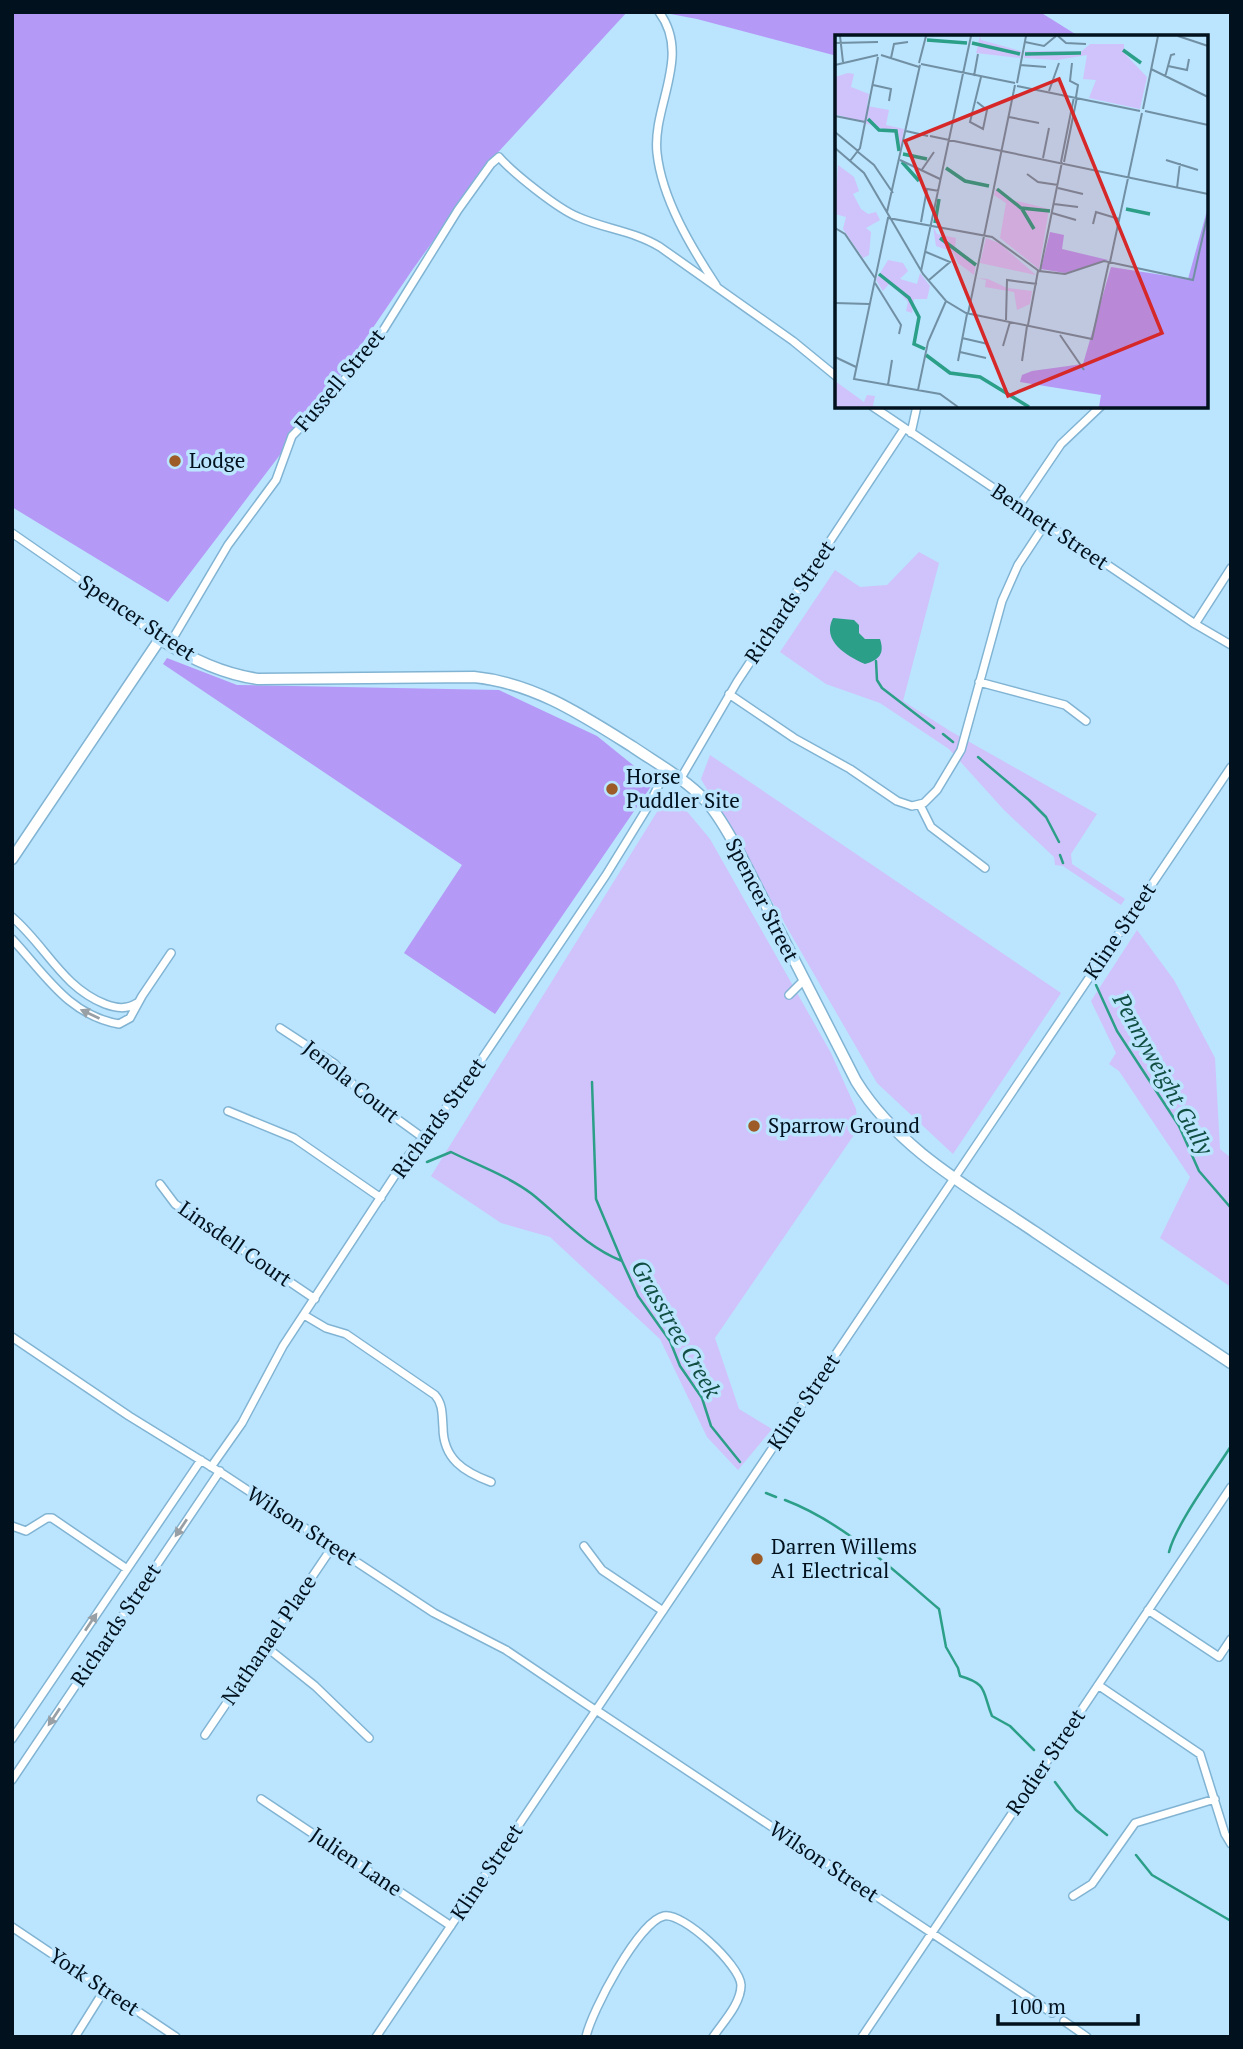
<svg xmlns="http://www.w3.org/2000/svg" width="1243" height="2049" viewBox="0 0 1243 2049" font-family="'PT Serif',serif">
  <style>
    .green { fill: #d0c2fb }
    .forest { fill: #b499f6 }
    .water { fill: #2b9f88 }
    .lines { fill: none; stroke-linecap: round; stroke-linejoin: round }
    .stream { stroke: #2b9f88; stroke-width: 2.5 }
    .street-casing { stroke: #81b4d3; stroke-width: 10 }
    .secondary-casing { stroke: #81b4d3; stroke-width: 13 }
    .street { stroke: #fff; stroke-width: 7 }
    .secondary { stroke: #fff; stroke-width: 10 }
    .oneway { fill: #99a0a5 }
    .poi-dot { fill: #9c5b27; stroke: #bbe4fe; stroke-width: 2.5 }
    .labels { text-anchor: middle; stroke-width: 7; stroke-linejoin: round; paint-order: stroke }
    .street-label { font-size: 21px; fill: #01111d; stroke: #bbe4fe }
    .poi-label { font-size: 21px; fill: #01111d; stroke: #bbe4fe; text-anchor: start }
    .water-label { font-size: 23px; font-style: italic; fill: #104f42; stroke: #bbe4fe }
    .inset-river { fill: none; stroke: #2b9f88; stroke-width: 3.5 }
    .inset-road { fill: none; stroke: #7190a4; stroke-width: 2 }
    .view { fill: #d62828; fill-opacity: 0.15; stroke: #d62828; stroke-width: 3.5 }
    .inset-edge { fill: none; stroke: #01111d; stroke-width: 3.5 }
  </style>
  <rect width="100%" height="100%" fill="#bbe4fe"/>
  <path class="green" d="M 919,552 L 939,563 L 903,701 L 950,731 L 1097,814 L 1071,854 L 1072,864 L 1125,899 L 1121,905 L 1063,866 L 1055,865 L 1054,857 L 1004,810 L 949,749 L 880,703 L 826,684 L 780,652 L 835,570 L 860,587 L 887,585 Z
    M 710,755 L 1061,993 L 953,1154 L 877,1083 L 701,779 Z
    M 670,791 L 710,839 L 831,1053 L 856,1109 L 858,1129 L 715,1338 L 739,1409 L 772,1429 L 738,1470 L 707,1437 L 660,1339 L 550,1237 L 501,1223 L 431,1176 Z
    M 1137,930 L 1174,980 L 1215,1058 L 1220,1149 L 1231,1158 L 1231,1287 L 1160,1238 L 1190,1177 L 1119,1071 L 1109,1064 L 1116,1053 L 1091,1001 Z"/>
  <path class="forest" d="M 12,12 L 627,12 L 491,160 L 413,269 L 340,376 L 168,602 L 12,507 Z
    M 660,12 L 1040,12 L 1080,37 L 837,37 L 837,56 L 697,19 Z
    M 167,658 L 237,685 L 499,690 L 597,736 L 654,782 L 495,1014 L 404,953 L 462,865 L 163,664 Z"/>
  <path class="water" d="M 833,618 L 854,620 L 859,625 L 859,633 L 865,639 L 880,639 C 885,654 879,660 865,664 C 847,656 821,641 833,618 Z"/>
  <g class="lines">
    <path class="stream" d="M 876,661 L 877,680 L 882,688 L 934,728
      M 943,734 L 953,742
      M 978,757 L 1029,800 L 1046,817 L 1059,842
      M 1060,855 L 1063,863
      M 1096,985 L 1117,1031 L 1179,1126 L 1199,1171 L 1231,1208
      M 592,1082 L 596,1199 L 622,1261
      M 427,1162 L 451,1152 C 477,1165 508,1176 532,1194 C 563,1219 585,1246 622,1261 L 638,1296 L 670,1341 L 680,1366 L 702,1398 L 711,1426 L 740,1462
      M 766,1493 L 776,1497
      M 785,1500 C 843,1522 892,1569 939,1609 L 946,1647 L 958,1668 L 960,1676 C 988,1684 982,1691 992,1716 L 1010,1726 L 1034,1750
      M 1169,1552 C 1176,1524 1214,1473 1231,1446
      M 1055,1782 L 1076,1810 L 1107,1835
      M 1136,1855 L 1152,1875 L 1231,1921"/>
    <g class="street-casing">
      <path id="street" d="M 659,12 C 692,56 652,106 657,153 C 662,199 691,247 716,285
        M 872,406 L 1195,624 L 1231,645
        M 911,433 L 917,406
        M 1019,506 L 1061,444 L 1101,406
        M 12,533 L 126,612 L 160,639
        M 1195,624 L 1231,568
        M 169,645 L 228,545 L 276,480 L 292,436 L 334,393 L 384,329 L 458,210 L 491,164 L 499,157 C 513,173 558,209 578,217 C 605,229 634,231 660,247 L 793,341 L 837,377
        M 979,682 L 1065,705 L 1086,721
        M 729,694 L 794,738 L 850,769 L 897,801 L 912,806 L 924,803 L 937,790 L 961,750 L 1002,601 L 1018,565 L 1045,524
        M 681,778 L 737,682 L 904,429
        M 920,805 L 931,827 L 985,868
        M 12,917 C 46,946 62,987 105,1004 C 116,1008 126,1010 137,1003
        M 12,939 C 45,974 68,1015 119,1024 L 130,1018 L 142,996 L 171,953
        M 789,995 L 803,981
        M 280,1028 L 335,1064 L 360,1092 L 422,1137
        M 228,1111 L 294,1138 L 381,1198
        M 160,1184 L 175,1204 L 315,1299
        M 304,1315 L 326,1328 L 346,1334 L 435,1395 C 443,1404 442,1415 443,1427 C 443,1459 464,1472 491,1482
        M 12,1337 L 129,1416 L 223,1474 L 434,1613 L 506,1650 L 595,1710
        M 211,1467 L 242,1423 L 283,1346 L 405,1160 L 467,1081 L 606,875 L 646,810 L 667,769
        M 12,1526 L 26,1531 L 47,1518 L 52,1518 L 127,1569
        M 584,1546 L 602,1570 L 663,1611
        M 1148,1610 L 1219,1657 L 1231,1639
        M 265,1646 L 315,1686 L 369,1738
        M 1098,1685 L 1200,1754 L 1225,1834 L 1231,1844
        M 596,1710 L 1052,2013
        M 205,1735 L 333,1546
        M 12,1739 L 201,1460
        M 12,1780 L 220,1471
        M 261,1799 L 451,1926
        M 1073,1896 L 1092,1884 L 1135,1823 L 1215,1799
        M 12,1927 L 176,2037
        M 1064,2021 L 1087,2037
        M 75,2037 L 105,1989
        M 376,2037 L 1231,767
        M 586,2037 C 591,2012 639,1921 664,1916 C 683,1912 740,1965 741,1985 C 741,2004 723,2022 713,2037
        M 862,2037 L 1231,1487"/>
    </g>
    <g class="secondary-casing">
      <path id="secondary" d="M 12,859 L 160,639 C 189,658 223,674 258,679 L 474,677 C 534,683 582,715 633,747 C 658,764 685,779 706,801 C 719,815 728,833 738,850 L 856,1081 C 898,1149 970,1188 1035,1232 C 1100,1276 1165,1319 1231,1363"/>
    </g>
    <use href="#street" class="street"/>
    <use href="#secondary" class="secondary"/>
  </g>
  <defs><path id="oneway-solid" d="M-6-.8H1V-3.2L6.5 0L1 3.2V.8H-6Z" transform="scale(1.75)"/></defs>
  <g class="oneway">
    <use href="#oneway-solid" transform="translate(90 1014) rotate(-155)"/>
    <use href="#oneway-solid" transform="translate(181 1528) rotate(124)"/>
    <use href="#oneway-solid" transform="translate(91 1622) rotate(-56)"/>
    <use href="#oneway-solid" transform="translate(54 1717) rotate(124)"/>
  </g>
  <g class="poi-dot">
    <circle cx="175" cy="461" r="7"/>
    <circle cx="612" cy="789" r="7"/>
    <circle cx="754" cy="1126" r="7"/>
    <circle cx="757" cy="1559" r="7"/>
  </g>
  <g class="labels">
    <g class="street-label">
      <text transform="translate(340 380) rotate(-50)" y="7">Fussell Street</text>
      <text transform="translate(1050 527) rotate(34)" y="7">Bennett Street</text>
      <text transform="translate(790 602) rotate(-56)" y="7">Richards Street</text>
      <text transform="translate(137 618) rotate(34)" y="7">Spencer Street</text>
      <text transform="translate(762 900) rotate(63)" y="7">Spencer Street</text>
      <text transform="translate(1120 931) rotate(-56)" y="7">Kline Street</text>
      <text transform="translate(351 1082) rotate(39)" y="7">Jenola Court</text>
      <text transform="translate(439 1118) rotate(-54)" y="7">Richards Street</text>
      <text transform="translate(235 1244) rotate(35)" y="7">Linsdell Court</text>
      <text transform="translate(804 1402) rotate(-56)" y="7">Kline Street</text>
      <text transform="translate(302 1526) rotate(33)" y="7">Wilson Street</text>
      <text transform="translate(116 1625) rotate(-56)" y="7">Richards Street</text>
      <text transform="translate(269 1640) rotate(-56)" y="7">Nathanael Place</text>
      <text transform="translate(1046 1762) rotate(-56)" y="7">Rodier Street</text>
      <text transform="translate(356 1862) rotate(34)" y="7">Julien Lane</text>
      <text transform="translate(824 1862) rotate(34)" y="7">Wilson Street</text>
      <text transform="translate(487 1872) rotate(-56)" y="7">Kline Street</text>
      <text transform="translate(94 1982) rotate(34)" y="7">York Street</text>
    </g>
    <g class="poi-label">
      <text x="189" y="468">Lodge</text>
      <text x="626" y="784">Horse<tspan x="626" dy="24">Puddler Site</tspan></text>
      <text x="768" y="1133">Sparrow Ground</text>
      <text x="771" y="1554">Darren Willems<tspan x="771" dy="24">A1 Electrical</tspan></text>
    </g>
    <g class="water-label">
      <text transform="translate(1163 1074) rotate(61)" y="8">Pennyweight Gully</text>
      <text transform="translate(676 1329) rotate(60)" y="8">Grasstree Creek</text>
    </g>
  </g>
  <g transform="translate(835 35)">
    <rect width="373" height="373" fill="#bbe4fe"/>
    <path d="M 145,1 L 146,5 L 186,16 L 185,23 L 141,18 L 143,11 L 137,8 L 143,9 ZM 255,9 L 289,9 L 289,18 L 312,42 L 305,74 L 254,63 L 261,45 L 248,44 L 252,20 L 222,25 L 189,23 L 190,16 L 247,16 ZM 13,38 L 19,39 L 16,52 L 34,59 L 32,71 L 54,75 L 51,90 L 69,94 L 65,118 L 59,97 L 0,79 L 0,42 ZM 3,130 L 19,142 L 24,156 L 18,159 L 26,174 L 33,179 L 41,177 L 45,185 L 31,193 L 36,197 L 34,220 L 28,223 L 8,194 L 11,182 L 0,179 ZM 161,153 L 178,165 L 214,174 L 204,234 L 165,203 L 171,168 L 159,160 ZM 98,191 L 102,199 L 121,203 L 120,212 L 141,229 L 139,240 L 123,228 L 118,217 L 101,211 ZM 151,203 L 164,208 L 201,240 L 145,228 ZM 53,225 L 68,228 L 73,236 L 65,244 L 82,249 L 85,238 L 95,251 L 92,264 L 79,264 L 77,278 L 71,276 L 73,267 L 65,258 L 54,249 L 48,256 L 41,245 ZM 142,243 L 153,244 L 172,253 L 197,256 L 195,269 L 182,275 L 179,257 L 150,252 L 151,245 ZM 0,346 L 29,367 L 32,360 L 40,361 L 38,371 L 46,372 L 0,372 Z" fill="#d0c2fb"/>
    <path d="M 373,172 L 373,372 L 264,372 L 266,360 L 185,347 L 187,340 L 197,336 L 248,329 L 276,232 L 353,244 ZM 215,197 L 229,200 L 227,214 L 273,225 L 230,238 L 206,234 Z" fill="#b499f6"/>
    <path class="inset-river" d="M 92,5 L 132,8M 137,8 L 185,19M 288,15 L 306,28M 190,19 L 246,18M 33,84 L 44,95 L 61,96 L 64,116M 68,119 L 92,124M 67,127 L 84,146M 111,133 L 130,146 L 154,151M 162,154 L 186,173 L 215,176M 187,174 L 199,194M 291,174 L 315,179M 100,188 L 104,164M 105,203 L 141,230M 44,239 L 74,263 L 84,282 L 79,309 L 90,314M 91,320 L 115,338 L 145,342 L 194,372"/>
    <path class="inset-road" d="M 5,1 L 8,27M 223,1 L 231,8 L 251,9M 343,1 L 373,11M 190,7 L 209,11 L 221,1M 0,8 L 43,7M 46,20 L 84,32M 56,23 L 59,9 L 73,7M 84,28 L 91,1M 237,28 L 235,46 L 243,50 L 241,62M 86,29 L 180,48M 0,30 L 43,20M 185,30 L 211,32M 333,31 L 352,35 L 354,24M 316,34 L 373,62M 139,41 L 143,19M 330,42 L 336,20 L 340,19M 182,48 L 191,1M 38,50 L 56,54 L 54,66M 182,51 L 305,76M 214,56 L 224,28M 142,67 L 152,75 L 148,94 L 135,87 L 146,42M 308,74 L 323,1M 310,76 L 373,90M 0,81 L 30,87M 174,82 L 204,88M 71,96 L 93,101M 0,97 L 23,116M 95,101 L 167,116M 0,113 L 29,138 L 88,239 L 111,266 L 131,278 L 257,304 L 274,227M 167,116 L 373,159M 23,117 L 39,130 L 58,158M 208,123 L 214,93M 65,125 L 105,144M 331,125 L 363,135M 15,126 L 25,113 L 43,22M 226,127 L 239,62M 229,127 L 242,62M 86,136 L 99,117M 192,139 L 203,147 L 223,150M 223,153 L 248,159M 342,153 L 345,128M 219,169 L 243,172M 52,177 L 85,30M 217,178 L 241,185M 86,187 L 92,154 L 104,156M 258,189 L 261,177 L 284,184M 0,193 L 10,199 L 40,243M 91,217 L 115,227 L 94,245M 275,227 L 307,78M 86,236 L 136,1M 205,236 L 227,127M 40,248 L 66,290 L 64,299M 0,268 L 34,269M 133,279 L 180,50M 171,285 L 172,245 L 202,249M 193,290 L 203,236M 225,300 L 249,335M 127,303 L 153,309M 168,311 L 175,287M 125,317 L 151,323M 0,322 L 21,332M 123,326 L 132,279M 187,326 L 192,291M 53,350 L 57,325M 83,355 L 93,307 L 111,266M 123,372 L 105,359 L 19,344 L 53,183 L 157,202 L 204,236 L 230,239 L 269,226 L 358,245 L 373,178"/>
    <path class="view" d="M 224,44 L 327,298 L 173,361 L 70,106 Z"/>
    <rect width="373" height="373" class="inset-edge"/>
  </g>
  <rect width="1243" height="2049" fill="none" stroke="#01111d" stroke-width="28"/>
  <path d="M998 2014v10h140v-10" fill="none" stroke="#01111d" stroke-width="3.5"/>
  <text x="1009" y="2014" font-size="21" fill="#01111d" stroke="#bbe4fe" stroke-width="5" paint-order="stroke">100 m</text>
</svg>
